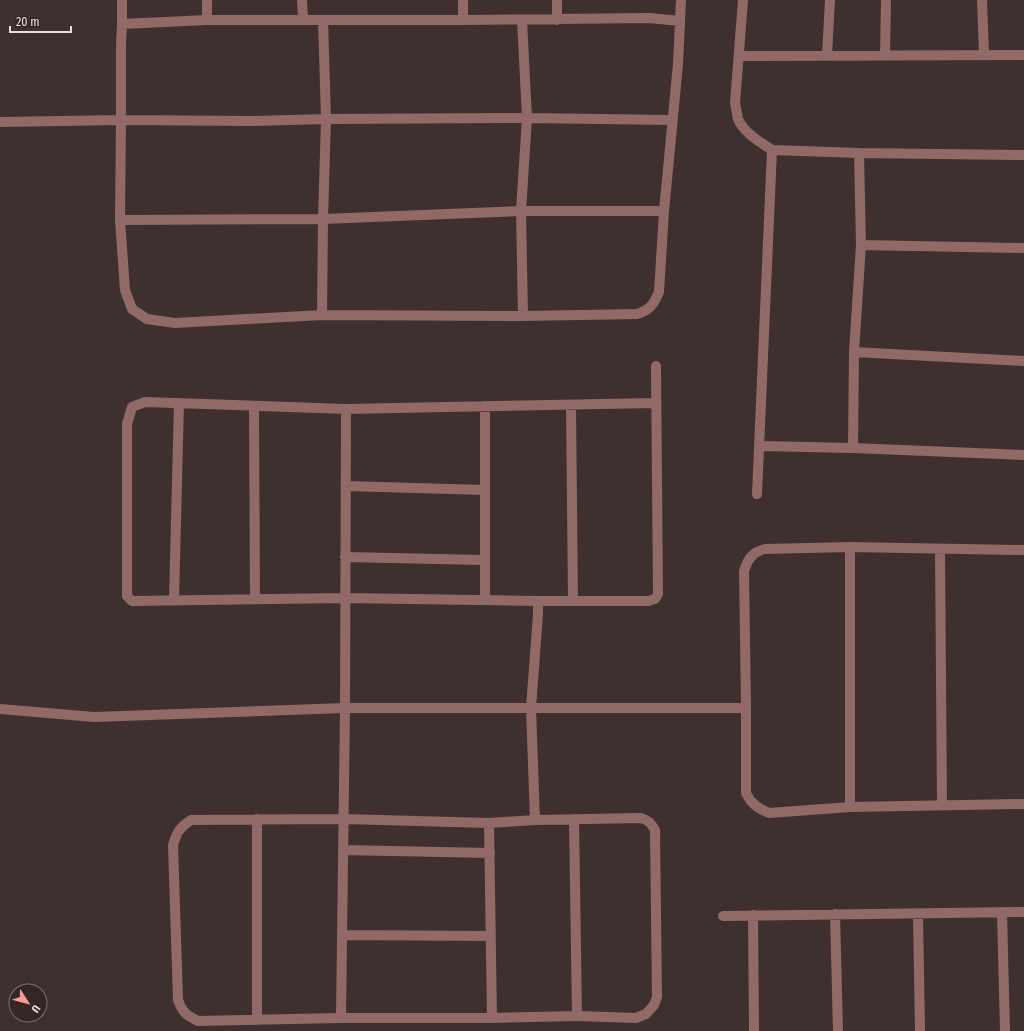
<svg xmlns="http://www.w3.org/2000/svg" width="1024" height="1031" viewBox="0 0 1024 1031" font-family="'Fira Sans Condensed',sans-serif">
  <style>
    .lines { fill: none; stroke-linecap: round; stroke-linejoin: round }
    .minor { stroke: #916a67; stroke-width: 10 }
  </style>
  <rect width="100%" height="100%" fill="#3e302f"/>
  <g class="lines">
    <path class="minor" d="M 122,0 L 122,24 L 121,45 L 121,120 L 120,220 L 125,290 L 132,309 L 147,319 L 175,323 L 322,315 L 523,316 L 637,314 C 650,310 654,304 659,292 L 664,211 L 678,64 L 681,0
      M 207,0 L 207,20
      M 302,0 L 303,19
      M 463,0 L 463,20
      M 557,0 L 557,20
      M 743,0 L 735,103 C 736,108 737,114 738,119 C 744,133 760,142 772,150 L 757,494
      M 982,0 L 984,55
      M 522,20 L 527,118 L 521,211 L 523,316
      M 122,24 L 207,20 L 463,20 L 649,18 L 680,21
      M 827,55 L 830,0
      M 885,55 L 886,0
      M 739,56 L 1024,55
      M 0,122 L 121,120 L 251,121 L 326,119 L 527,118 L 672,120
      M 772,150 L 859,153 L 1024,155
      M 120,220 L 323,219 L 521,211 L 664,211
      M 861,245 L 1024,248
      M 322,315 L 323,219 L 326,119 L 323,20
      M 854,352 L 1024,361
      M 571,405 L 573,601
      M 254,406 L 255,599
      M 760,446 L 853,448 L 1024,455
      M 853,448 L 854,352 L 861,245 L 859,153
      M 346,486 L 485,490
      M 850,547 L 850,807
      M 940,549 L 942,805
      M 1024,550 L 850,547 L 765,549 C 752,552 748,559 744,571 L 746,708 L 746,793 C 751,804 758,808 769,813 L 850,807 L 1024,804
      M 345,557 L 485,560
      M 174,600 L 179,403
      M 485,600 L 485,406
      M 538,601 L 345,598 L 132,601 L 127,596 L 127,424 L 132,407 L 145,402 L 346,409 L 656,403
      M 0,709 L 94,717 L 345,708 L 746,708
      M 641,818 C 648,820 651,823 655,830 L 657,997 L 654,1005 L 646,1014 L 636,1018 L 577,1016 L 492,1018 L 341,1018 L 198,1021 C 186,1015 183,1013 178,1000 L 173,845 C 177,832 179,828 191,820 L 344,819 L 489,823 L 535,820 Z
      M 574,819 L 577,1016
      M 535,820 L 531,708 L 538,614 L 538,601 L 648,601 L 655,599 L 658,594 L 656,366
      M 489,823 L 492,1018
      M 343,850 L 490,853
      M 1002,913 L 1005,1031
      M 835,914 L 838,1031
      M 918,914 L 920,1031
      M 753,915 L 754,1031
      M 723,916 L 1024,912
      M 342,935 L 491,936
      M 341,1018 L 345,708 L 346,409
      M 257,1020 L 257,819"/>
  </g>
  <g transform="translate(28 1003) rotate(126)"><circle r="19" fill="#332625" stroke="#7b706f"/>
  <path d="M0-3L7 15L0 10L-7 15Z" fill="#f59c95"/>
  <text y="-6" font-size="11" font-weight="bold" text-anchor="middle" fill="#e7dedd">U</text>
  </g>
  <path d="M10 26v6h61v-6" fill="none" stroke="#e7dedd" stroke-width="2"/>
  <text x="16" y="26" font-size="12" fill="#e7dedd" stroke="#332625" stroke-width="3" paint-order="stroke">20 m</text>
</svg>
